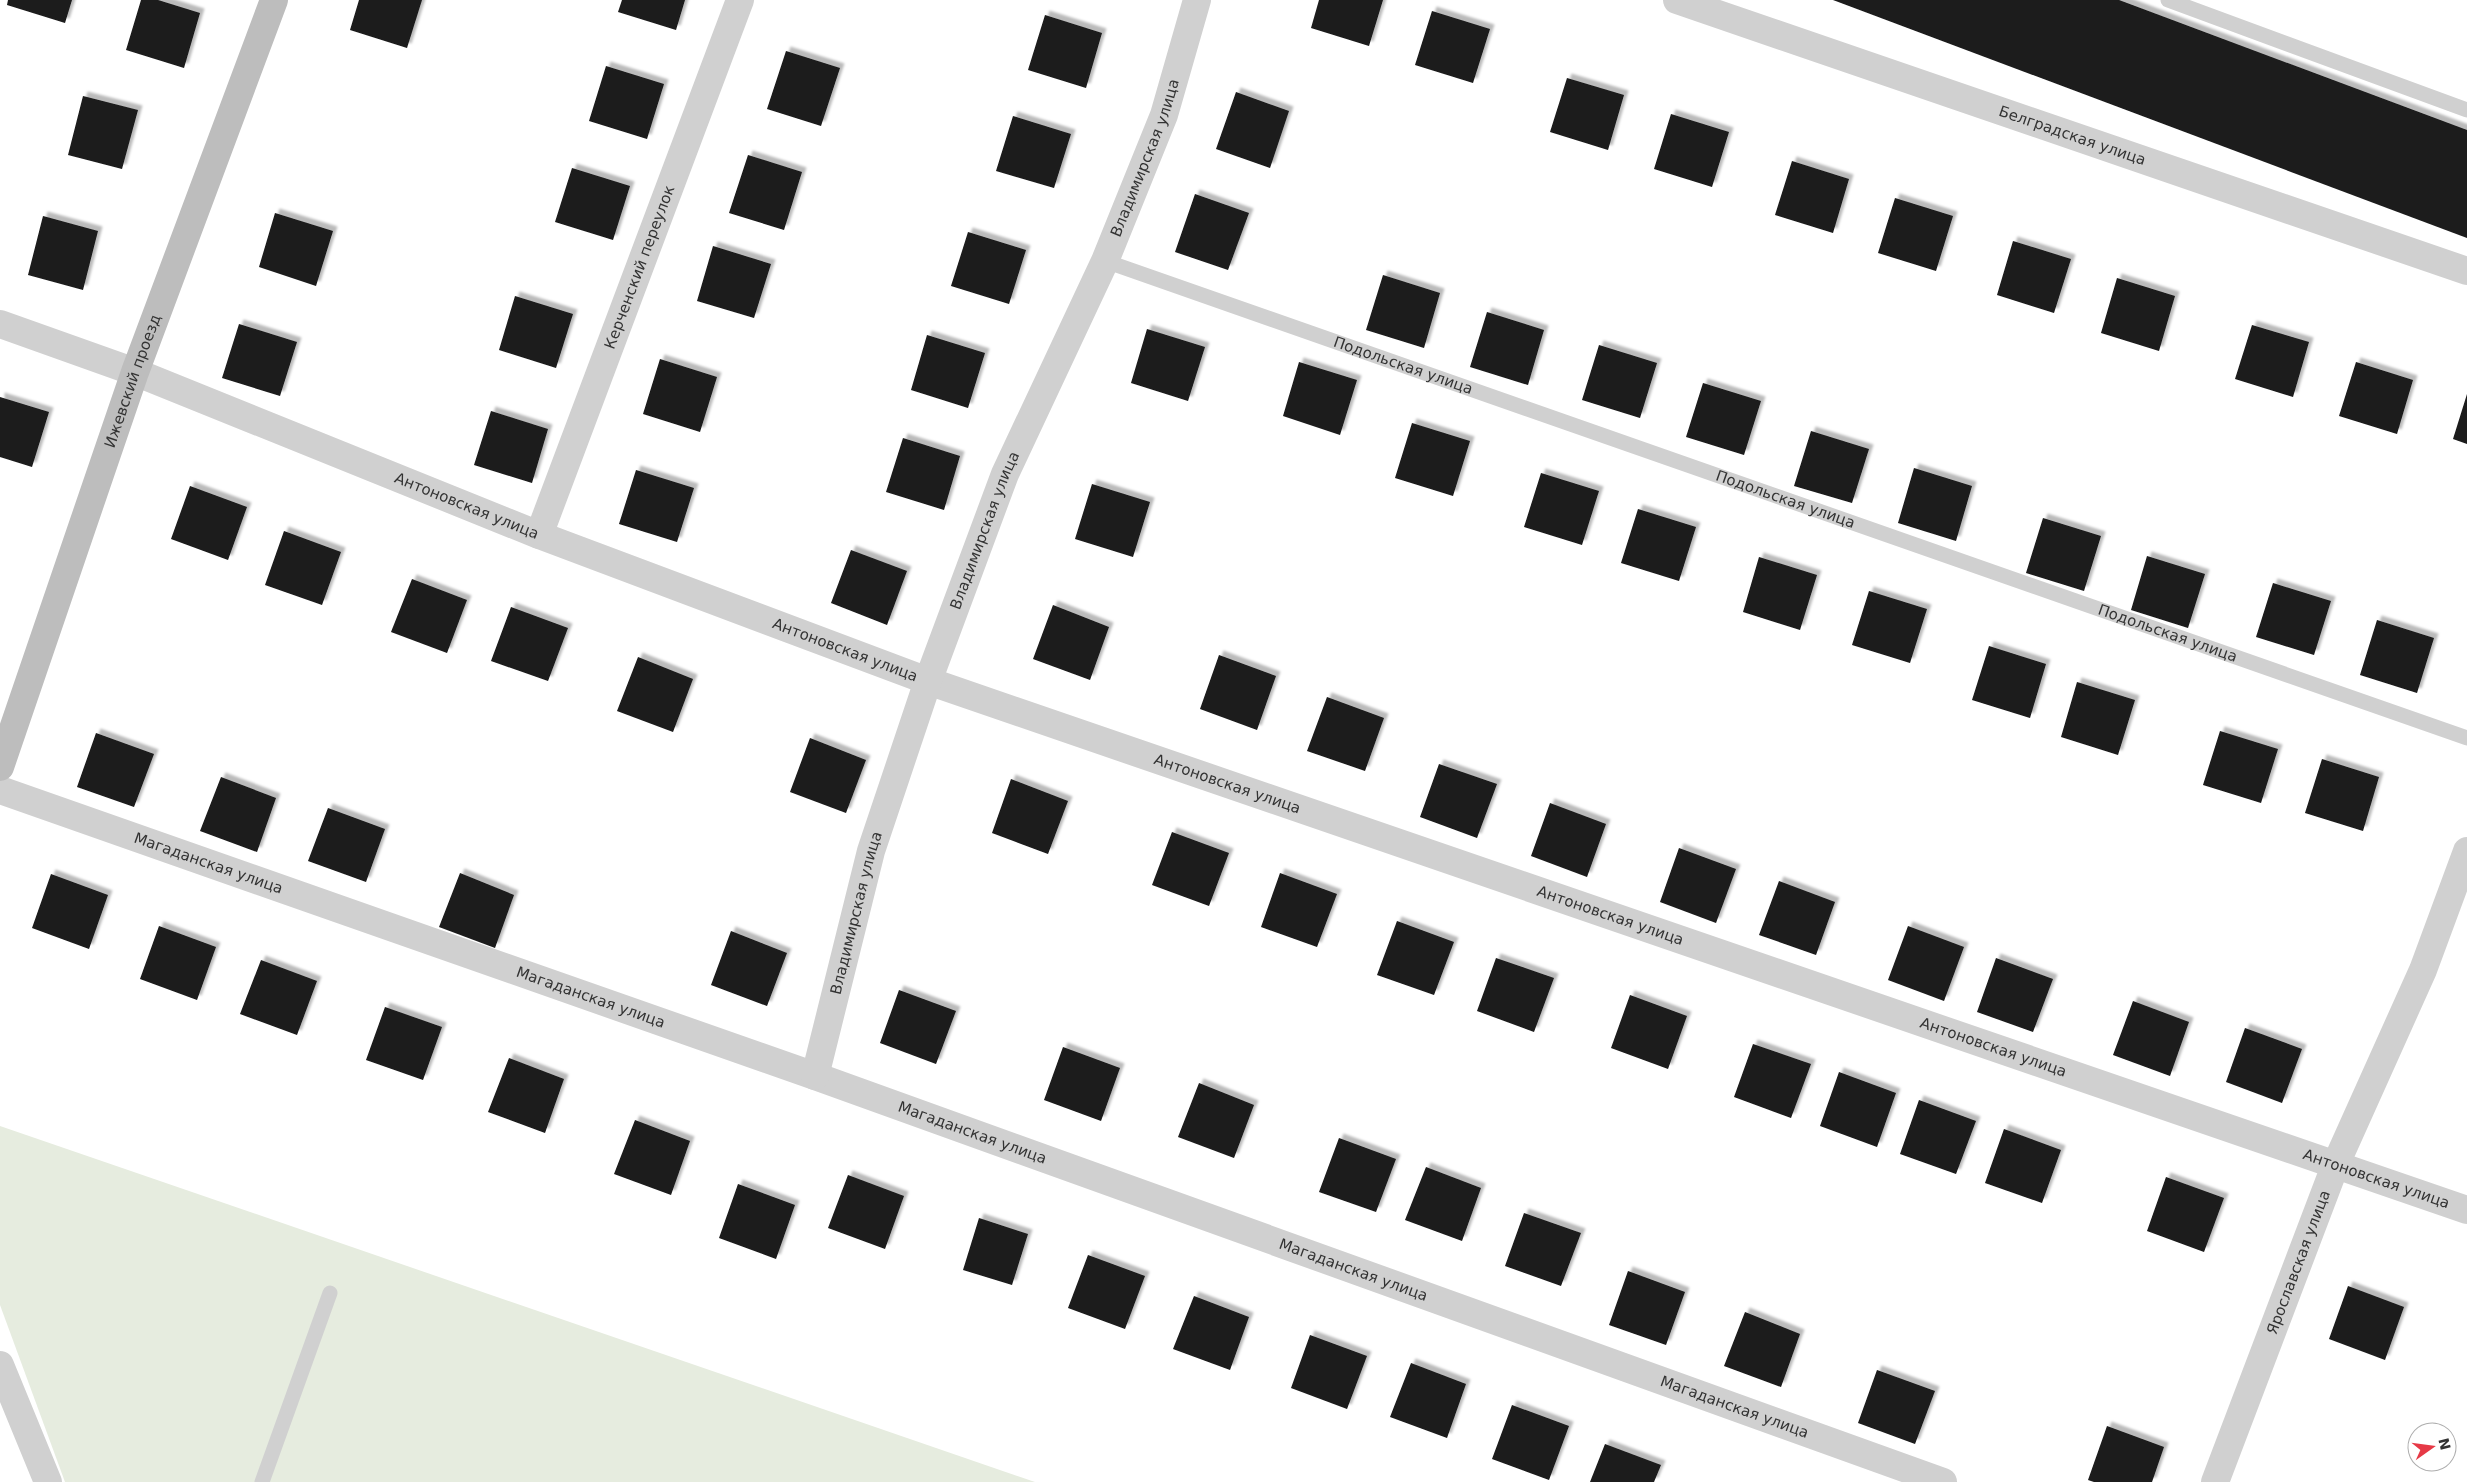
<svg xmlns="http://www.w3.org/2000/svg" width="2467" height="1482" viewBox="0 0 2467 1482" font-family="'DejaVu Sans',sans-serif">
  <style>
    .green { fill: #e6ecdf }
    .building { fill: #1a1a1a; filter: url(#shadow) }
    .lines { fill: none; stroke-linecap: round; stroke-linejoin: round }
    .lane { stroke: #d0d0d0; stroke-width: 15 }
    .street { stroke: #d0d0d0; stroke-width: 28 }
    .secondary { stroke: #bdbdbd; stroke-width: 28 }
    .labels { text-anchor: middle; stroke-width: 5; stroke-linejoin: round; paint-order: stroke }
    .street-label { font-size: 15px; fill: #333; stroke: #fff }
  </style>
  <defs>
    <filter id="shadow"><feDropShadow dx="4.5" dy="-4.5" stdDeviation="1" flood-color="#0004"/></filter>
  </defs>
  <rect width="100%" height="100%" fill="#fff"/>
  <path class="green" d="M 0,1126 L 1035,1482 L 65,1482 L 0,1305 Z"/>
  <path class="building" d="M 8,0 L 72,0 L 65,23 L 7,5 Z
    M 141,0 L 158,0 L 200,13 L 184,68 L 126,50 Z
    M 359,0 L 422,0 L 407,48 L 350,30 Z
    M 622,0 L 685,0 L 676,30 L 618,12 Z
    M 1319,0 L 1383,0 L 1369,46 L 1311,28 Z
    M 1833,0 L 2119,0 L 2467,130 L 2467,238 Z
    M 1432,11 L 1490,29 L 1473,83 L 1415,65 Z
    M 1045,15 L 1102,33 L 1086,88 L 1028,70 Z
    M 786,51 L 840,68 L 821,126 L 767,109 Z
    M 606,66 L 664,84 L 647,139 L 589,121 Z
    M 1567,78 L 1624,95 L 1608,150 L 1550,132 Z
    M 1236,92 L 1289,111 L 1270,168 L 1216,149 Z
    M 83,96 L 138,110 L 122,169 L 68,155 Z
    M 1671,114 L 1729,132 L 1712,187 L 1654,169 Z
    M 1013,116 L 1071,134 L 1054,188 L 996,171 Z
    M 748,155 L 802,172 L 784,230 L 729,213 Z
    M 1792,161 L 1849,179 L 1833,233 L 1775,215 Z
    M 572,168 L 630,186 L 613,240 L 555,222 Z
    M 1195,194 L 1249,213 L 1228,270 L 1175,252 Z
    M 1895,198 L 1953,216 L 1936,271 L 1878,253 Z
    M 275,213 L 333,231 L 316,286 L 259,267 Z
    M 43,216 L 98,231 L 83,290 L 28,275 Z
    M 968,232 L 1026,250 L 1009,304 L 951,286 Z
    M 2013,241 L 2071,259 L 2054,313 L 1997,295 Z
    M 713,246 L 771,264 L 754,318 L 697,301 Z
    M 1383,275 L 1440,293 L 1424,348 L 1366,330 Z
    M 2117,278 L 2175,296 L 2159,351 L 2101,333 Z
    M 515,296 L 573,314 L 556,368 L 499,350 Z
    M 1487,312 L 1544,330 L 1528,385 L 1470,367 Z
    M 239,324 L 297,342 L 280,396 L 222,378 Z
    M 2252,325 L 2309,342 L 2293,397 L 2235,379 Z
    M 1147,329 L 1205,347 L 1188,401 L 1131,383 Z
    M 927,335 L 985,353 L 968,408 L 911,390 Z
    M 1599,345 L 1657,363 L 1640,418 L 1582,400 Z
    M 660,359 L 717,377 L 700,432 L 643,414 Z
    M 1299,362 L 1357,380 L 1340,435 L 1283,416 Z
    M 2356,362 L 2413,380 L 2397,434 L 2339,416 Z
    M 1703,383 L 1761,401 L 1744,455 L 1686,437 Z
    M 2467,394 L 2467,444 L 2453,439 Z
    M 0,397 L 49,412 L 32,467 L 0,457 Z
    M 491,411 L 548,429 L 532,483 L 474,465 Z
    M 1412,423 L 1470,441 L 1453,496 L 1395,478 Z
    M 1811,431 L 1869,449 L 1852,503 L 1794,486 Z
    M 903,438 L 960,456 L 944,510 L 886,492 Z
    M 1914,468 L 1972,486 L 1956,541 L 1898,523 Z
    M 636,470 L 694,488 L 677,542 L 619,524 Z
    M 1541,473 L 1599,491 L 1582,545 L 1524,527 Z
    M 1092,484 L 1150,502 L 1133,557 L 1075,539 Z
    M 190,486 L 247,507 L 228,560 L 171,539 Z
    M 1638,509 L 1696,527 L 1679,581 L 1621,563 Z
    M 2043,518 L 2101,536 L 2084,591 L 2026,573 Z
    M 284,531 L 341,552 L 322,605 L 265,585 Z
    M 851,550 L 907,571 L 887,625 L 831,603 Z
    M 2147,556 L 2205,574 L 2188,628 L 2131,610 Z
    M 1759,557 L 1817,575 L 1800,630 L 1743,612 Z
    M 412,579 L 467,600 L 447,653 L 391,632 Z
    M 2273,583 L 2331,601 L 2314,655 L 2256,637 Z
    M 1869,591 L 1927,609 L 1910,663 L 1852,645 Z
    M 1053,605 L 1109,627 L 1090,680 L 1033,659 Z
    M 511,607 L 568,628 L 548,681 L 491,661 Z
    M 2377,620 L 2434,638 L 2417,693 L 2360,675 Z
    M 1989,646 L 2046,664 L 2030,718 L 1972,700 Z
    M 1219,655 L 1276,676 L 1257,730 L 1200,709 Z
    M 638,657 L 693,679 L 673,732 L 617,711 Z
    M 2077,682 L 2135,700 L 2118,755 L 2061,737 Z
    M 1327,697 L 1384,718 L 1365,771 L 1307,751 Z
    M 2220,731 L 2278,749 L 2261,803 L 2203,785 Z
    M 96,733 L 154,754 L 134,807 L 77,787 Z
    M 810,738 L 866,760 L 846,813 L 790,792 Z
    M 2322,759 L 2379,777 L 2363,831 L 2305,813 Z
    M 1439,764 L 1497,784 L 1477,838 L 1420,817 Z
    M 221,777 L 276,798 L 257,852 L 200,831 Z
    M 1011,779 L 1068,801 L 1048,854 L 992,833 Z
    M 1550,803 L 1606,824 L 1587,877 L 1531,856 Z
    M 328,808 L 385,829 L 366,882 L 308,861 Z
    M 1172,832 L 1229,853 L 1209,906 L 1152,885 Z
    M 1679,848 L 1736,869 L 1716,923 L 1660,902 Z
    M 460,873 L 514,895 L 495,948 L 439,927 Z
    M 1280,873 L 1337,894 L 1317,947 L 1261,927 Z
    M 51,874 L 108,895 L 89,949 L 32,928 Z
    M 1779,881 L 1835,902 L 1816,955 L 1759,935 Z
    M 1397,921 L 1454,942 L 1434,995 L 1377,975 Z
    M 159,926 L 216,947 L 197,1000 L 140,979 Z
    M 1908,926 L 1964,947 L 1944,1001 L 1888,980 Z
    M 731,931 L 787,953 L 767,1006 L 711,985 Z
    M 1496,958 L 1554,978 L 1534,1032 L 1477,1011 Z
    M 1996,958 L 2053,979 L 2033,1032 L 1977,1012 Z
    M 261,960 L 317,981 L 297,1035 L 240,1014 Z
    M 899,990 L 956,1011 L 936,1064 L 880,1043 Z
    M 1630,995 L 1687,1016 L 1668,1069 L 1611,1048 Z
    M 2133,1001 L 2189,1022 L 2170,1076 L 2113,1055 Z
    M 385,1007 L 442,1027 L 423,1080 L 366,1060 Z
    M 2245,1028 L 2302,1049 L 2282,1103 L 2226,1082 Z
    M 1753,1044 L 1811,1064 L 1791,1118 L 1734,1097 Z
    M 1063,1047 L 1120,1068 L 1101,1121 L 1044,1100 Z
    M 509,1058 L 564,1079 L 545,1133 L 488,1112 Z
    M 1839,1072 L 1896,1093 L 1877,1147 L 1820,1126 Z
    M 1199,1083 L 1254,1105 L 1234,1158 L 1178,1137 Z
    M 1919,1100 L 1976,1121 L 1956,1174 L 1900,1154 Z
    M 635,1120 L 690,1141 L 671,1195 L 614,1174 Z
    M 2004,1129 L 2061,1150 L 2042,1203 L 1985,1183 Z
    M 1339,1138 L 1396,1159 L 1376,1212 L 1319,1192 Z
    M 1426,1167 L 1481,1188 L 1462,1241 L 1405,1220 Z
    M 848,1175 L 904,1196 L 885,1249 L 828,1228 Z
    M 2166,1177 L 2224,1198 L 2204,1252 L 2147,1231 Z
    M 738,1184 L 795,1205 L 776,1259 L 719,1238 Z
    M 1524,1213 L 1581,1233 L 1561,1286 L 1505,1266 Z
    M 979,1218 L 1028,1234 L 1012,1285 L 963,1270 Z
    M 1088,1255 L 1145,1276 L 1125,1329 L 1068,1308 Z
    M 1628,1271 L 1685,1292 L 1666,1345 L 1609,1325 Z
    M 2348,1286 L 2404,1307 L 2385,1360 L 2329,1339 Z
    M 1194,1296 L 1249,1317 L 1230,1370 L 1173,1349 Z
    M 1745,1312 L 1800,1334 L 1781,1387 L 1724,1366 Z
    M 1310,1335 L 1367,1356 L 1347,1409 L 1291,1388 Z
    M 1411,1363 L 1466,1384 L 1447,1438 L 1390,1417 Z
    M 1877,1370 L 1935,1391 L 1915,1444 L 1858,1423 Z
    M 1512,1405 L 1569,1426 L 1549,1480 L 1492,1459 Z
    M 2107,1426 L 2164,1447 L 2152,1482 L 2094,1482 L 2088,1480 Z
    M 1605,1444 L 1661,1465 L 1654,1482 L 1590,1482 Z"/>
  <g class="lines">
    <g class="lane">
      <path d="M 2168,0 L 2467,110"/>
      <path id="s1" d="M 1105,261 L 2467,738"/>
      <path d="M 262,1482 L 330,1293"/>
    </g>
    <g class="street">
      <path id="s2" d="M 1677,0 L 2467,271"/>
      <path id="s3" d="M 0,324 L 135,372 L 539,535 L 928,681 L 2467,1210"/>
      <path id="s4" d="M 539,535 L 740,0"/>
      <path id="s5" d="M 0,790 L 815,1076 L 1943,1482"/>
      <path id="s6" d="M 815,1076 L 871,851 L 928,681 L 1005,474 L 1105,261 L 1164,115 L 1197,0"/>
      <path d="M 0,1365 L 48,1482"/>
      <path id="s7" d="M 2215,1482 L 2335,1166 L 2423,970 L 2467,851"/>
    </g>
    <path class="secondary" id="s8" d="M 0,767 L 135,372 L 274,0"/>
  </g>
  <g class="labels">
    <g class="street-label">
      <text dy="5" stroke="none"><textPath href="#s2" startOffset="418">Белградская улица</textPath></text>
      <text dy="5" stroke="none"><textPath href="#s6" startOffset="978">Владимирская улица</textPath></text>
      <text dy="5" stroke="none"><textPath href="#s4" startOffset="286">Керченский переулок</textPath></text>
      <text dy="5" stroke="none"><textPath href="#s1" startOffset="316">Подольская улица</textPath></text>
      <text dy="5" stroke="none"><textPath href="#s8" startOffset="408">Ижевский проезд</textPath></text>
      <text dy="5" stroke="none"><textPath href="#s1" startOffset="721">Подольская улица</textPath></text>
      <text dy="5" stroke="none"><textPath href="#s3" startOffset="501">Антоновская улица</textPath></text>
      <text dy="5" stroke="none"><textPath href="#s6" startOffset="572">Владимирская улица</textPath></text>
      <text dy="5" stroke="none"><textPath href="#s1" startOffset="1126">Подольская улица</textPath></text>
      <text dy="5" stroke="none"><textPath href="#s3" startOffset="906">Антоновская улица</textPath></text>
      <text dy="5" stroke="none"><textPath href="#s3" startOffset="1311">Антоновская улица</textPath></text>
      <text dy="5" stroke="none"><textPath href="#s5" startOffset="221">Магаданская улица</textPath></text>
      <text dy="5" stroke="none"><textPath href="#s6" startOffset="168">Владимирская улица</textPath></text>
      <text dy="5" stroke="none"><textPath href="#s3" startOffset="1716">Антоновская улица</textPath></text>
      <text dy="5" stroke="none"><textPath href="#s5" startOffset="626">Магаданская улица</textPath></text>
      <text dy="5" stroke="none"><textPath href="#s3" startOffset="2121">Антоновская улица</textPath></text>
      <text dy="5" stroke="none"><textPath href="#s5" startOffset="1031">Магаданская улица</textPath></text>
      <text dy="5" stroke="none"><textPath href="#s3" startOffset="2526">Антоновская улица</textPath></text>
      <text dy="5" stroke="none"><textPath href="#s7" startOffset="235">Ярославская улица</textPath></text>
      <text dy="5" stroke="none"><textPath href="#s5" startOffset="1436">Магаданская улица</textPath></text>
      <text dy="5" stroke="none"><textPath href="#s5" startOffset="1841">Магаданская улица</textPath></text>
    </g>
  </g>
  <g transform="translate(2432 1447) rotate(76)"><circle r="24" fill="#ffffff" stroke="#adadad"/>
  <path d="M0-4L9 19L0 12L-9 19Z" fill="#e63946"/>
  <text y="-8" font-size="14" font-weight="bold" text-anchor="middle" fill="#333333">N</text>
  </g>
</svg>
